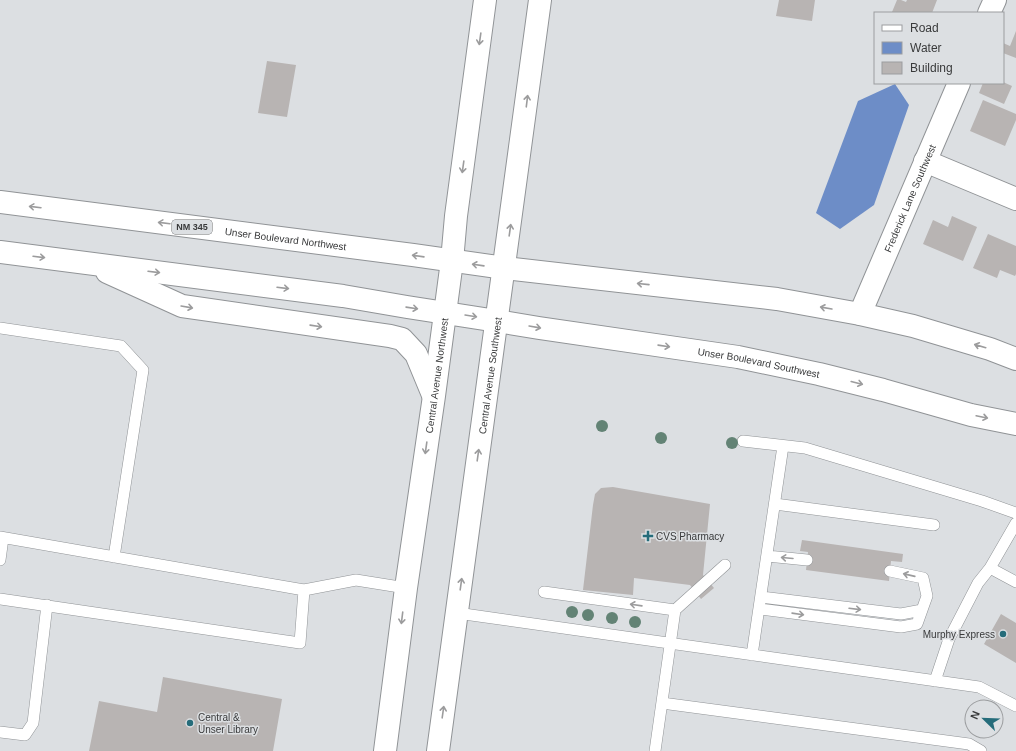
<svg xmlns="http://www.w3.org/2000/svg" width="1016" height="751" viewBox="0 0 1016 751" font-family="Helvetica,sans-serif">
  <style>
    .water { fill: #6d8dc7 }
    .building { fill: #b8b4b3 }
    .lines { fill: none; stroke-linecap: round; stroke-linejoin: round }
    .service-casing { stroke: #909396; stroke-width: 12 }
    .minor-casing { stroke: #909396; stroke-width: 24 }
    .secondary-casing { stroke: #909396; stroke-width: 24 }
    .primary-casing { stroke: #909396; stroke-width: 24 }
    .service { stroke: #fff; stroke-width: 11 }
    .minor { stroke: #fff; stroke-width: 22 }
    .secondary { stroke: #fff; stroke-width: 22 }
    .primary { stroke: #fff; stroke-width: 22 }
    .tree { fill: #638375 }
    .oneway { stroke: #9c9c9d }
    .poi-dot { fill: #256c7a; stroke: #dcdfe2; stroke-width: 1.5 }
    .labels { text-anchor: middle; stroke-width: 3; stroke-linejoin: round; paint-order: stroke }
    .shield { fill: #dcdfe2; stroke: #6a6c6d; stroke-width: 1 }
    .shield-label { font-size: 9px; font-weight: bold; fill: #393a3b }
    .street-label { font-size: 10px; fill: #393a3b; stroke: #dcdfe2 }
    .poi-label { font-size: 10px; fill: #393a3b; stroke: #dcdfe2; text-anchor: start }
  </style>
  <rect width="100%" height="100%" fill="#dcdfe2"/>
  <path class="water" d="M 895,84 L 909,105 L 874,205 L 840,229 L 816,213 L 858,101 Z"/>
  <path class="building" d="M 779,0 L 815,0 L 812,21 L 776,16 Z
    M 897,0 L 901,0 L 906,2 L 907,0 L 937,0 L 932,13 L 894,13 L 892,12 Z
    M 1016,31 L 1016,58 L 1003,53 L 1003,43 L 1010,46 Z
    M 267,61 L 296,65 L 287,117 L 258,113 Z
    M 1003,82 L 1012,86 L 1004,104 L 979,93 L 983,83 L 1003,83 Z
    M 983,100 L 1016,114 L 1016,120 L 1005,146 L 970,131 Z
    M 952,216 L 977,227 L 963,261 L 923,244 L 933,220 L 948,227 Z
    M 988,234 L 1016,246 L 1016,274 L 1015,276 L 1000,270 L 997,278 L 973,268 Z
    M 613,487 L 710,504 L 703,575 L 714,588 L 701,599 L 690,585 L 634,578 L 633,595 L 583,590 L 593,505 L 595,494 L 601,488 Z
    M 802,540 L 903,554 L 902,562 L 891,561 L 889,581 L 806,570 L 808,552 L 800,551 Z
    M 1001,614 L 1016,623 L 1016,663 L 984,644 Z
    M 163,677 L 282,699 L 273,751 L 89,751 L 99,701 L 157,712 Z"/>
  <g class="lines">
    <g class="service-casing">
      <path id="service" d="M 0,328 L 121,346 L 143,370 L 114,557
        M 743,441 L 805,448 L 982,501 L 1016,513
        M 775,504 L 934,525
        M 0,537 L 304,590 L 300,643 L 0,599
        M 767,556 L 807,560
        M 0,560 L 3,538
        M 990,568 L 1016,523
        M 304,590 L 356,580 L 406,588
        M 544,592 L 675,610
        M 761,597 L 901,614 L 922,610
        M 760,609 L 901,627 L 917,624 L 927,596 L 923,578 L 890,571
        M 457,613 L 979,687 L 1016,706
        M 752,655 L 783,446
        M 935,681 L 949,639 L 978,583 L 990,568 L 1016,582
        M 662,703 L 969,744 L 981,751
        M 0,732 L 25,735 L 33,723 L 47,605
        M 655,751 L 675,610 L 725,565"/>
    </g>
    <g class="minor-casing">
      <g id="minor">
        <path d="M 989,13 L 995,0"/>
        <path d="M 925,161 L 1016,199"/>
        <path id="s1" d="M 860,314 L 959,83"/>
      </g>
    </g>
    <g class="secondary-casing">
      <g id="secondary">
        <path d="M 505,268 L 777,299 L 860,314 L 913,326 L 990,349 L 1016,359"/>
        <path id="s2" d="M 497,321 L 539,328 L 738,357 L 819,374 L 883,390 L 971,415 L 1016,424"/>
      </g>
    </g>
    <g class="primary-casing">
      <g id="primary">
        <path id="s3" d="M 0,202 L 413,255 L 505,268"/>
        <path d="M 0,252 L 343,296 L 407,307 L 497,321"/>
        <path d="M 107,272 L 182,306 L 390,336 L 402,339 L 416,354 L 433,395"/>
        <path id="s4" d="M 385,751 L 406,588 L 434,396 L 452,261 L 456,216 L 485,0"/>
        <path id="s5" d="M 438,751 C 472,501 508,251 540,0"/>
      </g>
    </g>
    <use href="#service" class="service"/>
    <use href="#minor" class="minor"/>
    <use href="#secondary" class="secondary"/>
    <use href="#primary" class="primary"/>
  </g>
  <g class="tree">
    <circle cx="602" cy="426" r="6"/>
    <circle cx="661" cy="438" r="6"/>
    <circle cx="732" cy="443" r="6"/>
    <circle cx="572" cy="612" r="6"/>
    <circle cx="588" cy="615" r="6"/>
    <circle cx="612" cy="618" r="6"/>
    <circle cx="635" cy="622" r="6"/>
  </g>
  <defs><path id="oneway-shaft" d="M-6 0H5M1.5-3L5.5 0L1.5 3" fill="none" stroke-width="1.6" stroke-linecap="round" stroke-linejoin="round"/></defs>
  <g class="oneway">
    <use href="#oneway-shaft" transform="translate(480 39) rotate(98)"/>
    <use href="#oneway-shaft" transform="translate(527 101) rotate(-83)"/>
    <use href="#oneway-shaft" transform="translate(463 167) rotate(98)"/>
    <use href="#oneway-shaft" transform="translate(35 207) rotate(-173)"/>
    <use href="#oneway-shaft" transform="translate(164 223) rotate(-173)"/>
    <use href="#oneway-shaft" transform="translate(510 230) rotate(-82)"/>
    <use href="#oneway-shaft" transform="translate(418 256) rotate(-172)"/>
    <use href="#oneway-shaft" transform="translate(39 257) rotate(7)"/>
    <use href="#oneway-shaft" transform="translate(478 265) rotate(-172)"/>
    <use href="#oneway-shaft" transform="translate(154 272) rotate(7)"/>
    <use href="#oneway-shaft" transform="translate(643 284) rotate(-174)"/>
    <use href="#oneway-shaft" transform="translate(283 288) rotate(7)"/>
    <use href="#oneway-shaft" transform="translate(187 307) rotate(10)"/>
    <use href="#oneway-shaft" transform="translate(412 308) rotate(8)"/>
    <use href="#oneway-shaft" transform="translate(826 308) rotate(-170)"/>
    <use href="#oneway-shaft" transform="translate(471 316) rotate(9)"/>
    <use href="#oneway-shaft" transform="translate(316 326) rotate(8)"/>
    <use href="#oneway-shaft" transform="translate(535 327) rotate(10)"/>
    <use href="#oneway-shaft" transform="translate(664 346) rotate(8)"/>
    <use href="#oneway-shaft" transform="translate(980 346) rotate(-164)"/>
    <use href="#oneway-shaft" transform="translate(857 383) rotate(14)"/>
    <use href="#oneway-shaft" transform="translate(982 417) rotate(12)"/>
    <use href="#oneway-shaft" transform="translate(426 448) rotate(98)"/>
    <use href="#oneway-shaft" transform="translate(478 455) rotate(-82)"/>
    <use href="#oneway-shaft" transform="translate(787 558) rotate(-175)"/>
    <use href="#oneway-shaft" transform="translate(909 575) rotate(-167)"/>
    <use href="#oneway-shaft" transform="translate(461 584) rotate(-82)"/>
    <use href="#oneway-shaft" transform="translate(636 605) rotate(-172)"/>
    <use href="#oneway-shaft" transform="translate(855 609) rotate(7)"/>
    <use href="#oneway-shaft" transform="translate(798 614) rotate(8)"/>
    <use href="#oneway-shaft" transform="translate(402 618) rotate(97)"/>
    <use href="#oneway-shaft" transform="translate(443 712) rotate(-82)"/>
  </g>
  <g class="poi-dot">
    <path d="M646 530h4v4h4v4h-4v4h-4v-4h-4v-4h4z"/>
    <circle cx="1003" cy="634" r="4"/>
    <circle cx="190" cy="723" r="4"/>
  </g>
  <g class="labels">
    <rect class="shield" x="172" y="220" width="40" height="14" rx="3"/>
    <g class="shield-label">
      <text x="192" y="230">NM 345</text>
    </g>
    <g class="street-label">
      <text dy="4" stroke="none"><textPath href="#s1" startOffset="126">Frederick Lane Southwest</textPath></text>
      <text dy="4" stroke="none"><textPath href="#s3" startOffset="288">Unser Boulevard Northwest</textPath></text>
      <text dy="4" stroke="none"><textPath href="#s2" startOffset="265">Unser Boulevard Southwest</textPath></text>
      <text dy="4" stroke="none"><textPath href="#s4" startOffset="379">Central Avenue Northwest</textPath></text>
      <text dy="4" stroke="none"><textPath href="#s5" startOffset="379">Central Avenue Southwest</textPath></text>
    </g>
    <g class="poi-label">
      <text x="656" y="540">CVS Pharmacy</text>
      <text x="995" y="638" text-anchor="end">Murphy Express</text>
      <text x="198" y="721">Central &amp;<tspan x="198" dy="12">Unser Library</tspan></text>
    </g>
  </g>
  <rect x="874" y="12" width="130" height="72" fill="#dcdfe2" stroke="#9b9d9f"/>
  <rect x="882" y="25" width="20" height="6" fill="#ffffff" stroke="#9b9d9f"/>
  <text x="910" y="32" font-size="12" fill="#393a3b">Road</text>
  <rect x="882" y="42" width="20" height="12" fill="#6d8dc7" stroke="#9b9d9f"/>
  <text x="910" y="52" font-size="12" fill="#393a3b">Water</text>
  <rect x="882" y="62" width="20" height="12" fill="#b8b4b3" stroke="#9b9d9f"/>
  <text x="910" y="72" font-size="12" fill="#393a3b">Building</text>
  <g transform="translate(984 719) rotate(293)"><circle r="19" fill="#dcdfe2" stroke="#9b9d9f"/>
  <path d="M0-3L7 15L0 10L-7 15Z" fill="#256c7a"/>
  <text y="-6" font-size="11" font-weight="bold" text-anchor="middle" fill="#393a3b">N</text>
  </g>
</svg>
